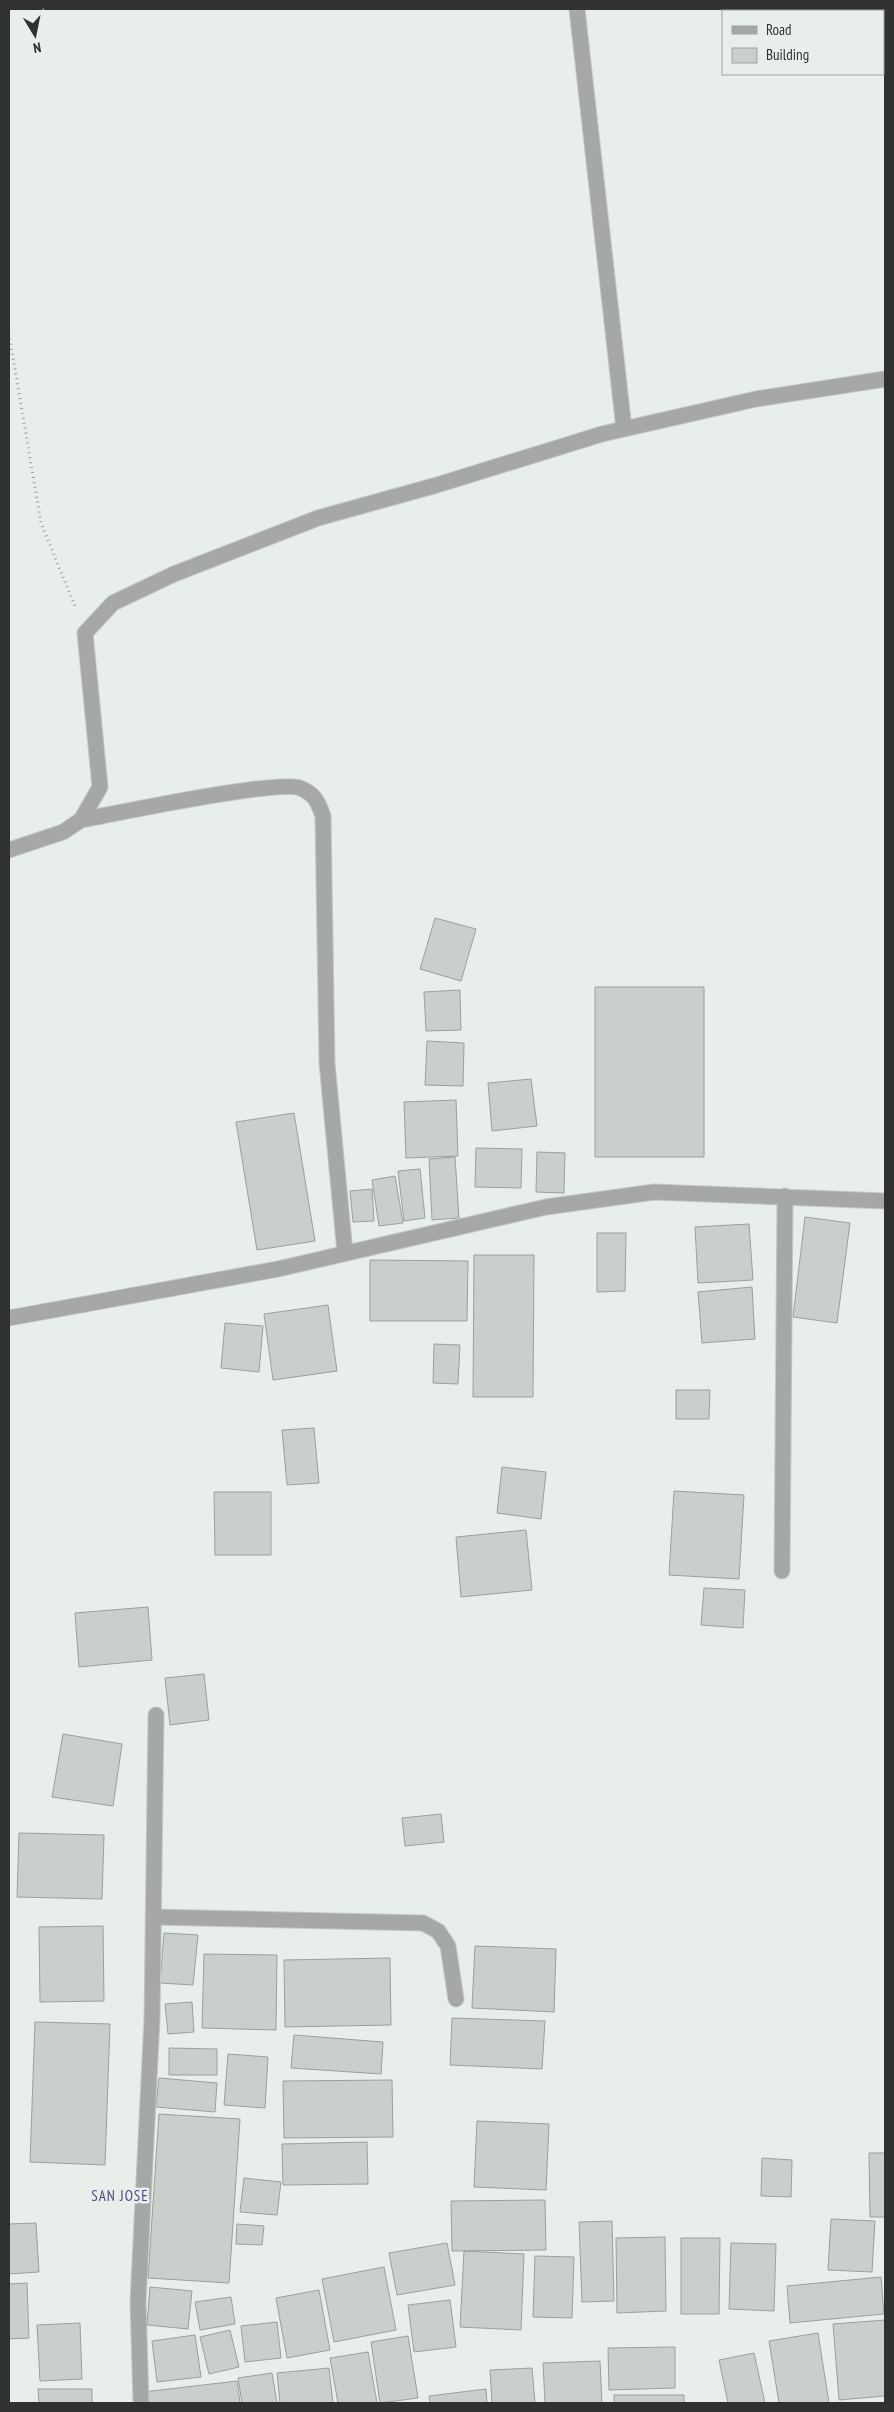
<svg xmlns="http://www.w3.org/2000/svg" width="894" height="2412" viewBox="0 0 894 2412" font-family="'PT Sans Narrow',sans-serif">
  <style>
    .building { fill: #c9cfcb; stroke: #9ba09c }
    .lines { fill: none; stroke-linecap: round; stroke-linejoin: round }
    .minor-casing { stroke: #c3c8c4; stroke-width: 17 }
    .path { stroke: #9ca19d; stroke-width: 3; stroke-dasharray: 1 4; stroke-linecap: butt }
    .minor { stroke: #a5a8a6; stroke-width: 15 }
    .labels { text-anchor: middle; stroke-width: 5; stroke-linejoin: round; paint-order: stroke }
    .quarter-label { font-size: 15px; letter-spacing: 1px; fill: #524786; stroke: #e8eee9 }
  </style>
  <rect width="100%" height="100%" fill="#e8eee9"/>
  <path class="building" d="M 435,918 L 476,929 L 461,981 L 420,969 Z
    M 595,987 L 704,987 L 704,1157 L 595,1157 Z
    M 460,990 L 461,1030 L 426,1031 L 424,992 Z
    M 427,1041 L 464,1043 L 463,1086 L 425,1085 Z
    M 531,1079 L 537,1126 L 492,1131 L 488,1083 Z
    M 456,1100 L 458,1156 L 406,1158 L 404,1102 Z
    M 294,1113 L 315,1241 L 257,1250 L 236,1122 Z
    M 476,1148 L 522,1149 L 521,1188 L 475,1187 Z
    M 537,1152 L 565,1153 L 564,1193 L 536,1192 Z
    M 455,1157 L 459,1218 L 432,1220 L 429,1159 Z
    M 420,1169 L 425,1218 L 404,1221 L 398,1171 Z
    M 395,1176 L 403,1223 L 379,1226 L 372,1180 Z
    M 372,1189 L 374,1221 L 353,1222 L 350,1191 Z
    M 805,1217 L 850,1223 L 837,1323 L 793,1317 Z
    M 749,1224 L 753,1280 L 698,1283 L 695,1227 Z
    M 597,1233 L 626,1233 L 625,1291 L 597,1292 Z
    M 474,1255 L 534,1255 L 533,1397 L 473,1397 Z
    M 370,1260 L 468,1261 L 467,1321 L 370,1321 Z
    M 752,1287 L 755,1339 L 702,1343 L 698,1292 Z
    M 328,1305 L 337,1371 L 273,1380 L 264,1314 Z
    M 225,1323 L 263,1326 L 259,1372 L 221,1368 Z
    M 434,1344 L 460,1345 L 458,1384 L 433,1383 Z
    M 676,1390 L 710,1390 L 709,1419 L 676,1419 Z
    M 314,1428 L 319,1483 L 287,1485 L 282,1430 Z
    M 502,1467 L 546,1472 L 541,1519 L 497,1513 Z
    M 674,1491 L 744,1495 L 739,1579 L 669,1575 Z
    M 214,1492 L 271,1492 L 271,1555 L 215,1555 Z
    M 526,1530 L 532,1590 L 461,1597 L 456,1537 Z
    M 704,1588 L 745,1590 L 743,1628 L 701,1625 Z
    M 148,1607 L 152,1660 L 79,1667 L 75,1613 Z
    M 204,1674 L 209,1720 L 170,1725 L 165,1678 Z
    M 63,1734 L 122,1744 L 113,1806 L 52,1797 Z
    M 441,1814 L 444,1842 L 405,1846 L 402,1818 Z
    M 19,1833 L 104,1835 L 102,1899 L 17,1897 Z
    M 103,1926 L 104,2001 L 40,2002 L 39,1927 Z
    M 164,1933 L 198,1935 L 193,1985 L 160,1983 Z
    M 475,1946 L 556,1949 L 554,2012 L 472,2008 Z
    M 204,1954 L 277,1955 L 276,2030 L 202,2028 Z
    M 390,1958 L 391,2025 L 285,2027 L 284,1960 Z
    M 192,2002 L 194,2032 L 168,2034 L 165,2004 Z
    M 452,2018 L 545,2021 L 542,2069 L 450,2065 Z
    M 35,2022 L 110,2024 L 105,2165 L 30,2162 Z
    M 294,2035 L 383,2042 L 381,2074 L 291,2068 Z
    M 169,2048 L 217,2049 L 217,2075 L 169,2075 Z
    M 228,2054 L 268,2057 L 265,2108 L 224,2105 Z
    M 159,2078 L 217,2083 L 215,2112 L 156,2107 Z
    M 392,2080 L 393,2137 L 284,2138 L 283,2081 Z
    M 159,2114 L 240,2119 L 229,2283 L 148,2278 Z
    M 477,2121 L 549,2124 L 546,2190 L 474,2187 Z
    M 367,2142 L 368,2184 L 283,2185 L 282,2144 Z
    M 869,2153 L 885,2153 L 885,2217 L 870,2217 Z
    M 762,2158 L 792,2160 L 791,2197 L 761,2196 Z
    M 244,2178 L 281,2182 L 277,2215 L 240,2212 Z
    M 545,2200 L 546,2250 L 452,2251 L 451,2201 Z
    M 831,2219 L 875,2221 L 872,2272 L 828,2270 Z
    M 612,2221 L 614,2301 L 582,2302 L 579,2222 Z
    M 36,2223 L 39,2272 L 9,2274 L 9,2224 Z
    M 237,2224 L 264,2226 L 262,2245 L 236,2244 Z
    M 665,2237 L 666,2311 L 617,2313 L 616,2238 Z
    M 681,2238 L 720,2238 L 719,2314 L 681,2314 Z
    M 447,2243 L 455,2285 L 397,2295 L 389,2253 Z
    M 731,2243 L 776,2244 L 774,2311 L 729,2309 Z
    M 464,2251 L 524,2254 L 521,2330 L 460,2327 Z
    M 535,2256 L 574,2257 L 572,2318 L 533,2317 Z
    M 384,2267 L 396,2330 L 334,2342 L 322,2279 Z
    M 881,2277 L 884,2314 L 790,2323 L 787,2286 Z
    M 27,2283 L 29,2338 L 9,2339 L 9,2284 Z
    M 150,2287 L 192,2291 L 188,2329 L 147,2325 Z
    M 319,2290 L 330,2350 L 287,2358 L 276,2298 Z
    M 231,2297 L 235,2324 L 200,2330 L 195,2302 Z
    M 450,2300 L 456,2347 L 414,2352 L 408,2305 Z
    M 885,2320 L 885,2396 L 839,2400 L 833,2324 Z
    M 277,2322 L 281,2358 L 245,2362 L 241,2326 Z
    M 80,2323 L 82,2379 L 40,2381 L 37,2325 Z
    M 230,2330 L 239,2367 L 209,2374 L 200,2337 Z
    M 818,2333 L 829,2403 L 779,2403 L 769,2341 Z
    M 195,2335 L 201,2377 L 157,2382 L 152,2341 Z
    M 408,2336 L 418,2398 L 380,2403 L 371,2342 Z
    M 675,2347 L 675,2388 L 609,2390 L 608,2348 Z
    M 368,2352 L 377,2403 L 338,2403 L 330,2358 Z
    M 754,2353 L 765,2403 L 728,2403 L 719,2360 Z
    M 600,2361 L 602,2403 L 545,2403 L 543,2363 Z
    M 329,2368 L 333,2403 L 280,2403 L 277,2373 Z
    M 532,2368 L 535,2403 L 492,2403 L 490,2370 Z
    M 272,2373 L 277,2403 L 242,2403 L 238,2378 Z
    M 237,2381 L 240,2403 L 145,2403 L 143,2392 Z
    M 38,2389 L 92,2389 L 92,2403 L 39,2403 Z
    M 486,2389 L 487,2403 L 430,2403 L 429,2396 Z
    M 614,2395 L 684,2395 L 684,2403 L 614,2403 Z"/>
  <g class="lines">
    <g class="minor-casing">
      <path id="minor" d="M 577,9 L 624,429
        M 81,820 C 115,814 278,779 300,788 C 315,794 318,802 323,816 L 327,1063 L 345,1253
        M 9,850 L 63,832 L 81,820 L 100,787 L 85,633 L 113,603 L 174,574 L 318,518 L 437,485 L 602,434 L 756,399 L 885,379
        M 9,1318 L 278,1269 L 546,1207 L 654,1192 L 885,1201
        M 782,1571 L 785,1196
        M 153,1917 L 423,1923 L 438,1931 L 448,1946 L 456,1999
        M 141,2403 L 138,2302 L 152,2019 L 156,1715"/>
    </g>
    <path class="path" d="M 9,334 L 41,523 L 75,606"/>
    <use href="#minor" class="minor"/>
  </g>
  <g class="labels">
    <g class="quarter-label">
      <text x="120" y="2201">SAN JOSE</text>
    </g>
  </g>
  <rect width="894" height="2412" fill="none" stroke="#303231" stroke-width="20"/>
  <rect x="722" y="10" width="162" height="65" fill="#e8eee9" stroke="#9ea39f"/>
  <rect x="732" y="26" width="25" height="8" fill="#a5a8a6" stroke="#9ea39f"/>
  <text x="766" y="35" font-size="15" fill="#303231">Road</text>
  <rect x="732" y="48" width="25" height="15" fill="#c9cfcb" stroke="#9ea39f"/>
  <text x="766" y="60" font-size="15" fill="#303231">Building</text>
  <g transform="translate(35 35) rotate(170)" stroke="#e8eee9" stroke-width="4" paint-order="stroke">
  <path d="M0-4L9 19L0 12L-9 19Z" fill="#303231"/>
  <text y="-8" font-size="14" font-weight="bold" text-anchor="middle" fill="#303231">N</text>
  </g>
</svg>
